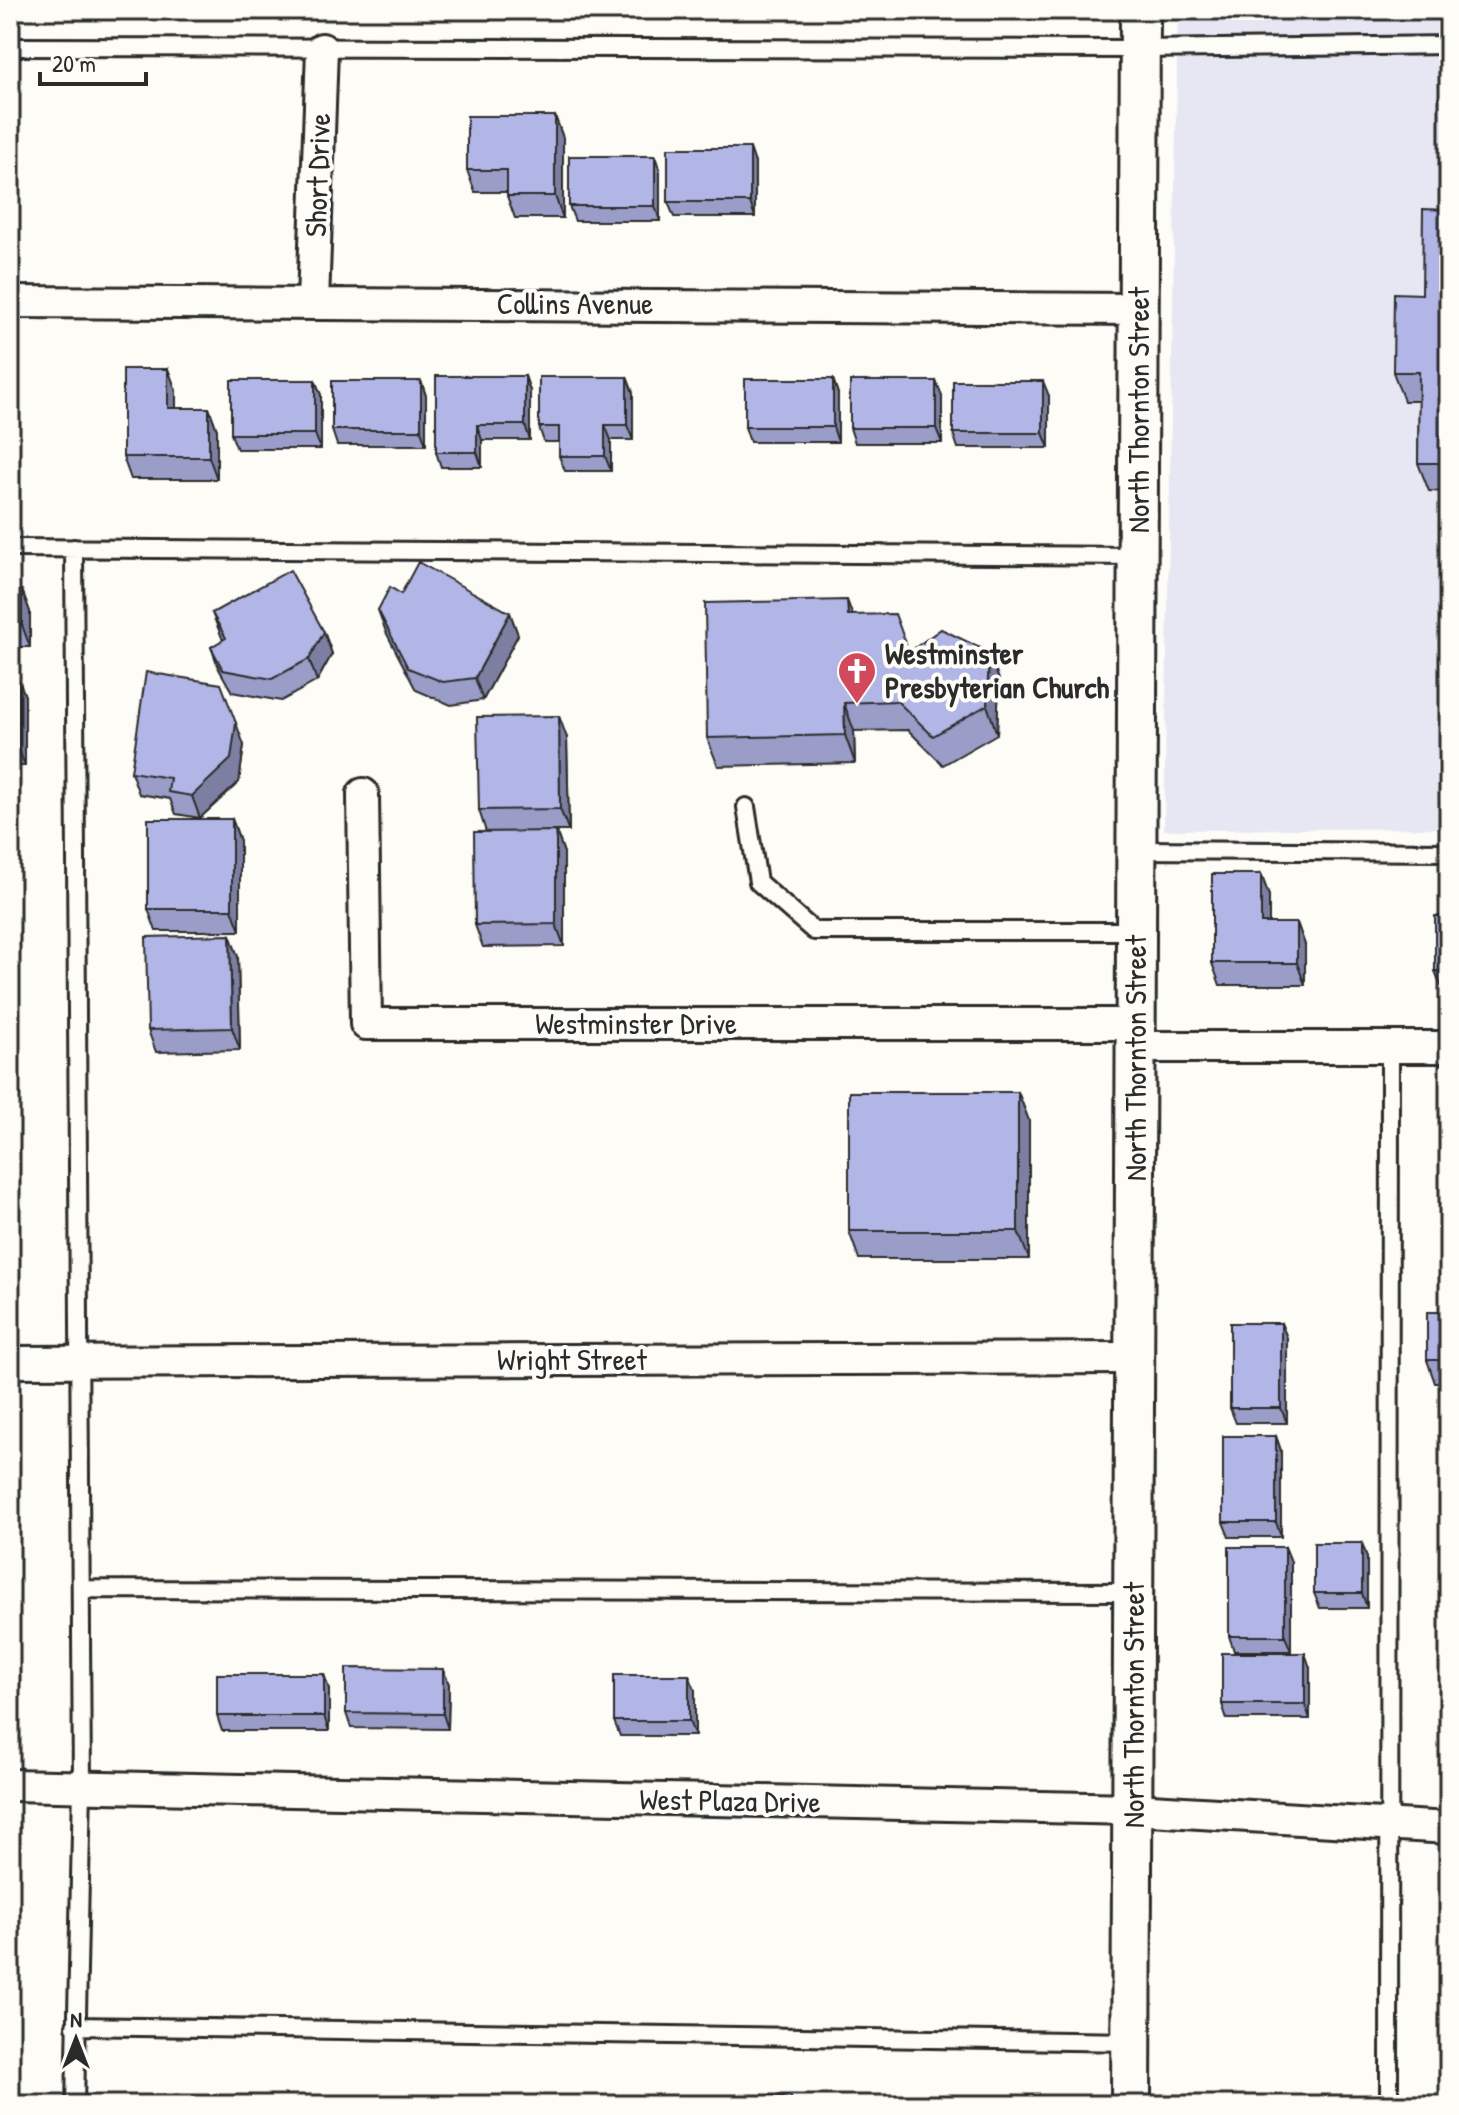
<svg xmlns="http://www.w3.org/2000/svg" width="1459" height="2115" viewBox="0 0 1459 2115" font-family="'Patrick Hand',sans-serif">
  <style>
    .built { fill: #e6e7f2 }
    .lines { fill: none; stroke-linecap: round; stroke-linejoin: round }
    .service-casing { stroke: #2b2b2b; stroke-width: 22 }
    .minor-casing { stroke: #2b2b2b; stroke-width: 36 }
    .tertiary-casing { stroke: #2b2b2b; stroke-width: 44 }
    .service { stroke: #fdfcf7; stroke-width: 16 }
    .minor { stroke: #fdfcf7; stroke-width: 30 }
    .tertiary { stroke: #fdfcf7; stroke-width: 38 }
    .wall { fill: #999dc7; stroke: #2b2b2b; stroke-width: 2 }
    .shaded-wall { fill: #7d7fa2; stroke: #2b2b2b; stroke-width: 2 }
    .building { fill: #b2b6e7; stroke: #2b2b2b; stroke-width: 2 }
    .labels { text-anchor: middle; stroke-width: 8; stroke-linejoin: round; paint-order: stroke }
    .street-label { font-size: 30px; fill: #2b2b2b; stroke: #fdfcf7 }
    .poi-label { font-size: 30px; font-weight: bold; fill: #2b2b2b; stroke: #fdfcf7; text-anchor: start }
  </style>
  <rect width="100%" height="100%" fill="#fdfcf7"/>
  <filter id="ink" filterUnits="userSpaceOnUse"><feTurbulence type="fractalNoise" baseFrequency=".0125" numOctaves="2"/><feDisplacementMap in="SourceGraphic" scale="16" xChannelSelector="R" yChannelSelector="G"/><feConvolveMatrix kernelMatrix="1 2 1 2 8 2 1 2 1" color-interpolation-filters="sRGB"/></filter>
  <g filter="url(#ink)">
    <path class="built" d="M 1178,10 L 1449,10 L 1449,828 L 1164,830 Z"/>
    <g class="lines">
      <g class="service-casing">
        <path id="service" d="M 10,47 L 1140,49 L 1449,45
          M 10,548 L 1138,556
          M 74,548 L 82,1787 L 75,2105
          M 746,807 L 758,882 L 814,931 L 1137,931
          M 1137,850 L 1449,852
          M 81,1589 L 1134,1592
          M 75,2026 L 1132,2042
          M 1389,2105 L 1390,1047"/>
      </g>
      <g class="minor-casing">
        <path id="minor" d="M 10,302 L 1139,309
          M 313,302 L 322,49
          M 363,794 L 366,1024 L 1136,1024
          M 1136,1047 L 1449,1047
          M 10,1362 L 1135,1358
          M 10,1785 L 1134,1809 L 1449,1828"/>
      </g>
      <g class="tertiary-casing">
        <path id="tertiary" d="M 1131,2105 L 1140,10"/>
      </g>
      <use href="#service" class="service"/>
      <use href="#minor" class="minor"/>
      <use href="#tertiary" class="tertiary"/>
    </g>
    <path class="wall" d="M 555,116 L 563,138 L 563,218 L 515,218 L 507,196 L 507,192 L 475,192 L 467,170 Z
      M 755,163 L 755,217 L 674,217 L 668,202 Z
      M 660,171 L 660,221 L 575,221 L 569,206 Z
      M 1449,210 L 1449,492 L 1429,491 L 1418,463 L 1419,401 L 1404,401 L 1393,372 L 1422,294 Z
      M 168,369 L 176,391 L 176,408 L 209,408 L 217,430 L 217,479 L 131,479 L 123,457 Z
      M 525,376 L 530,391 L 530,440 L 482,440 L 482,467 L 441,467 L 436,452 Z
      M 627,377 L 633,393 L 633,440 L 611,440 L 611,471 L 565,471 L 559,456 L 559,442 L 544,442 L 539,427 Z
      M 833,379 L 838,394 L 838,442 L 750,442 L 745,427 Z
      M 315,380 L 321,395 L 321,449 L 237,449 L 231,434 Z
      M 421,381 L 426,396 L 426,445 L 337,445 L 332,430 Z
      M 936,381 L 942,396 L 942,443 L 855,443 L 850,428 Z
      M 1049,396 L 1049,448 L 958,448 L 953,433 Z
      M 10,581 L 12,590 L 22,590 L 30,612 L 30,647 L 12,647 L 11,669 L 10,669 Z
      M 401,594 L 510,613 L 518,635 L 483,700 L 451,705 L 416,690 L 386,632 L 378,610 Z
      M 212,613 L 324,632 L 332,654 L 317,681 L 281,701 L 232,692 L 219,669 L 211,647 L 223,640 Z
      M 852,615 L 909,652 L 989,652 L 999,680 L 997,734 L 943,765 L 908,730 L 854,731 L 855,763 L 718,766 L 707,738 Z
      M 10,681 L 19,681 L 25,696 L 25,766 L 10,766 Z
      M 567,738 L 569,831 L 556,831 L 564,853 L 564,946 L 483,947 L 475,925 L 486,832 L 479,810 Z
      M 244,745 L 239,782 L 200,818 L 176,814 L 170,799 L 139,794 L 131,772 Z
      M 232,819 L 240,841 L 240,931 L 156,931 L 148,909 Z
      M 1261,874 L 1269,896 L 1269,923 L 1297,923 L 1305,945 L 1305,985 L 1220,985 L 1212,963 Z
      M 1449,916 L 1449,986 L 1441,986 L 1435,971 Z
      M 230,935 L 238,957 L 240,1050 L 156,1052 L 148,1030 Z
      M 1018,1092 L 1029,1121 L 1029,1259 L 859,1259 L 849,1231 Z
      M 1449,1312 L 1449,1383 L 1435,1383 L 1427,1360 Z
      M 1281,1323 L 1287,1338 L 1287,1423 L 1236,1423 L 1230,1408 Z
      M 1449,1388 L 1449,1473 L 1443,1456 Z
      M 1276,1436 L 1281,1451 L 1281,1537 L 1229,1537 L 1223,1522 Z
      M 1362,1543 L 1367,1558 L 1367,1608 L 1320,1608 L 1314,1593 Z
      M 1285,1547 L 1291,1562 L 1291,1651 L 1234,1651 L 1229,1636 Z
      M 1310,1668 L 1310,1719 L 1227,1719 L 1222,1704 Z
      M 449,1684 L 448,1729 L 351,1728 L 346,1713 Z
      M 329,1689 L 329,1731 L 222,1731 L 217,1716 Z
      M 695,1690 L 695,1736 L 620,1736 L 614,1721 Z"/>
    <path class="shaded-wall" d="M 555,116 L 563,138 L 563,218 L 555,196 Z
      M 750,148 L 755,163 L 755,217 L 750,202 Z
      M 655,156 L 660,171 L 660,221 L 655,206 Z
      M 168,369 L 176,391 L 176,430 L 168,408 Z
      M 525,376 L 530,391 L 530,440 L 525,425 Z
      M 627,377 L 633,393 L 633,440 L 627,425 Z
      M 833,379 L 838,394 L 838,442 L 833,427 Z
      M 315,380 L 321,395 L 321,449 L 315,434 Z
      M 421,381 L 426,396 L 426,445 L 421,430 Z
      M 936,381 L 942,396 L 942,443 L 936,428 Z
      M 1043,381 L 1049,396 L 1049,448 L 1043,433 Z
      M 209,408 L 217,430 L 217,479 L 209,457 Z
      M 477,425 L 482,440 L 482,467 L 477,452 Z
      M 605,425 L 611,440 L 611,471 L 605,456 Z
      M 22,590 L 30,612 L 30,647 L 22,625 Z
      M 847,600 L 858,629 L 848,615 Z
      M 510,613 L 518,635 L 483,700 L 475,678 Z
      M 324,632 L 332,654 L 317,681 L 309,659 Z
      M 10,642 L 12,647 L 11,669 L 10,666 Z
      M 989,652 L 999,680 L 997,734 L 987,705 Z
      M 19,681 L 25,696 L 25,766 L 19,750 Z
      M 844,703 L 854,731 L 855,763 L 845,735 Z
      M 559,716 L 567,738 L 569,831 L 560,809 Z
      M 236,723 L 244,745 L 239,782 L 200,818 L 192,796 Z
      M 232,819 L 240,841 L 240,931 L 232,909 Z
      M 556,831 L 564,853 L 564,946 L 556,924 Z
      M 1261,874 L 1269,896 L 1269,945 L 1261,923 Z
      M 1297,923 L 1305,945 L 1305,985 L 1297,963 Z
      M 230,935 L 238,957 L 240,1050 L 232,1028 Z
      M 1018,1092 L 1029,1121 L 1029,1259 L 1018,1231 Z
      M 1281,1323 L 1287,1338 L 1287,1423 L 1281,1408 Z
      M 1276,1436 L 1281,1451 L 1281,1537 L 1276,1522 Z
      M 1362,1543 L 1367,1558 L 1367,1608 L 1362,1593 Z
      M 1285,1547 L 1291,1562 L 1291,1651 L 1285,1636 Z
      M 1305,1653 L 1310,1668 L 1310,1719 L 1305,1704 Z
      M 443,1669 L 449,1684 L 448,1729 L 443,1714 Z
      M 324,1674 L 329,1689 L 329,1731 L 324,1716 Z
      M 689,1675 L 695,1690 L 695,1736 L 689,1721 Z"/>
    <path class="building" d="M 467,116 L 555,116 L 555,196 L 507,196 L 507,170 L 467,170 Z
      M 668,148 L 750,148 L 750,202 L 668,202 Z
      M 569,156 L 655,156 L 655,206 L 569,206 Z
      M 1423,209 L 1449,210 L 1449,463 L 1418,463 L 1419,372 L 1393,372 L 1394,293 L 1422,294 Z
      M 123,369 L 168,369 L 168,408 L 209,408 L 209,457 L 123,457 Z
      M 436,376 L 525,376 L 525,425 L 477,425 L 477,452 L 436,452 Z
      M 539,377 L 627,377 L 627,425 L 605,425 L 605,456 L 559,456 L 559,427 L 539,427 Z
      M 745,379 L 833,379 L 833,427 L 745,427 Z
      M 231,380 L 315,380 L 315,434 L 231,434 Z
      M 332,381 L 421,381 L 421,430 L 332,430 Z
      M 850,381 L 936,381 L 936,428 L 850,428 Z
      M 953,381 L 1043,381 L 1043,433 L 953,433 Z
      M 418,562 L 510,613 L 475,678 L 443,682 L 408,668 L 378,610 L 390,587 L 401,594 Z
      M 290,570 L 324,632 L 309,659 L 272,679 L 223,670 L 211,647 L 226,638 L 212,613 Z
      M 10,590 L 22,590 L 22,625 L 10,625 Z
      M 847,600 L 848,615 L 895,614 L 909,652 L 941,629 L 989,652 L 987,705 L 933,736 L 897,701 L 844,703 L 845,735 L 707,738 L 705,603 Z
      M 146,672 L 221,684 L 236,723 L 231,759 L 192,796 L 168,792 L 170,778 L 131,772 Z
      M 10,681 L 19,681 L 19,750 L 10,750 Z
      M 559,716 L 560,809 L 479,810 L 477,717 Z
      M 148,819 L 232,819 L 232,909 L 148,909 Z
      M 556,831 L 556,924 L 475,925 L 474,832 Z
      M 1212,874 L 1261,874 L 1261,923 L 1297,923 L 1297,963 L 1212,963 Z
      M 1435,916 L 1449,916 L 1449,971 L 1435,971 Z
      M 230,935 L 232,1028 L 148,1030 L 146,937 Z
      M 849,1092 L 1018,1092 L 1018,1231 L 849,1231 Z
      M 1427,1312 L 1449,1312 L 1449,1360 L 1427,1360 Z
      M 1230,1323 L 1281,1323 L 1281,1408 L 1230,1408 Z
      M 1443,1388 L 1449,1388 L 1449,1456 L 1443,1456 Z
      M 1223,1436 L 1276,1436 L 1276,1522 L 1223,1522 Z
      M 1314,1543 L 1362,1543 L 1362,1593 L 1314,1593 Z
      M 1229,1547 L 1285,1547 L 1285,1636 L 1229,1636 Z
      M 1222,1653 L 1305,1653 L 1305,1704 L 1222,1704 Z
      M 346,1668 L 443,1669 L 443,1714 L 346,1713 Z
      M 217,1674 L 324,1674 L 324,1716 L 217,1716 Z
      M 614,1675 L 689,1675 L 689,1721 L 614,1721 Z
      M 734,2096 L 791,2096 L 791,2105 L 734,2105 Z
      M 414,2103 L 500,2103 L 500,2105 L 414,2105 Z"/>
  </g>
  <defs>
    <g id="church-pin" transform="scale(2)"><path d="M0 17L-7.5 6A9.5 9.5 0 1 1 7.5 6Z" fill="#d1495b" stroke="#fdfcf7"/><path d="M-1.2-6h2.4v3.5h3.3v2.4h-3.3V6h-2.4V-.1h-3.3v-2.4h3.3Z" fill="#fff"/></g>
  </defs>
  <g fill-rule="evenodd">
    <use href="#church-pin" x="857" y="671"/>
  </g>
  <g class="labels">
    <g class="street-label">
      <text transform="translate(318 175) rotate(-88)" y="10">Short Drive</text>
      <text x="575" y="314">Collins Avenue</text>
      <text transform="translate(1139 410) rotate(-90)" y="10">North Thornton Street</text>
      <text x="636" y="1034">Westminster Drive</text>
      <text transform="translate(1136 1058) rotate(-90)" y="10">North Thornton Street</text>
      <text x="572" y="1370">Wright Street</text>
      <text transform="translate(1134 1705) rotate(-90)" y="10">North Thornton Street</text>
      <text transform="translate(730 1801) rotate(1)" y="10">West Plaza Drive</text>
    </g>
    <g class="poi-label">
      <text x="885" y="664">Westminster<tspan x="885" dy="34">Presbyterian Church</tspan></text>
    </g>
  </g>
  <rect width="1459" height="2115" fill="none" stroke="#fdfcf7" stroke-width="40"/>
  <rect x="20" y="20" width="1419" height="2075" fill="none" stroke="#2b2b2b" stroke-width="3" filter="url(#ink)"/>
  <g transform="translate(76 2039)" stroke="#fdfcf7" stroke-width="6" paint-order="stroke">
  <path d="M0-6L14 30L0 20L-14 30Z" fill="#2b2b2b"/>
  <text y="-12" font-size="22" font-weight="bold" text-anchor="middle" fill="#2b2b2b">N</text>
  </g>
  <path d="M40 72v12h106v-12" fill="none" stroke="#2b2b2b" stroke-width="4"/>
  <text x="52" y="72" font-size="24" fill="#2b2b2b" stroke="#fdfcf7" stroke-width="6" paint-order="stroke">20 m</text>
</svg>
